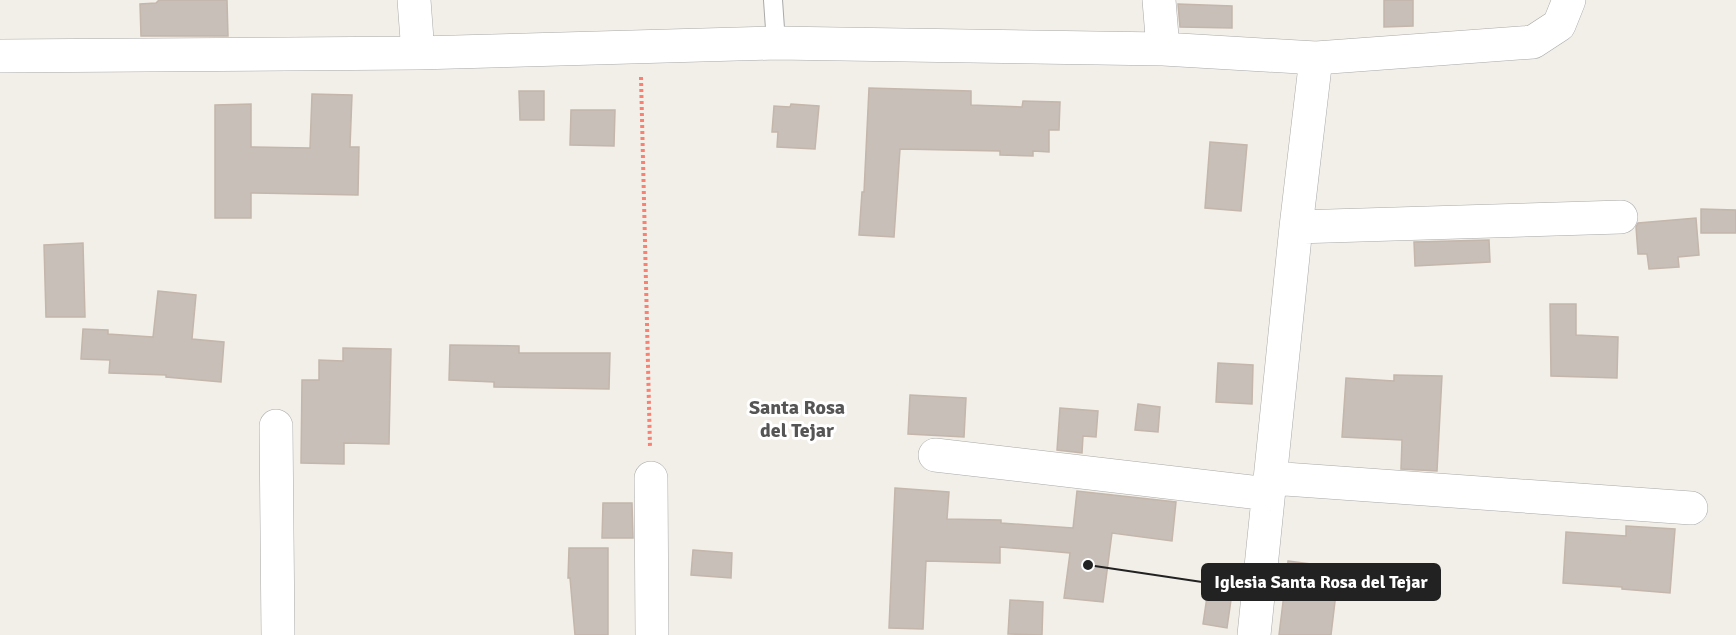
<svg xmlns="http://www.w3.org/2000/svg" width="1736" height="635" viewBox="0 0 1736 635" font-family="Signika,sans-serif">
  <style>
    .building { fill: #c7bfb8; stroke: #c4b6ab; stroke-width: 1.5 }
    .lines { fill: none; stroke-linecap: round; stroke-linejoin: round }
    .lane-casing { stroke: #a9a9a9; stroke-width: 20 }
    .street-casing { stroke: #a9a9a9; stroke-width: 34 }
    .path { stroke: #fa8072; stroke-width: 4; stroke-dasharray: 3 3; stroke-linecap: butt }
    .lane { stroke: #fff; stroke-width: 18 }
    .street { stroke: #fff; stroke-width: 33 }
    .labels { text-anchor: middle; stroke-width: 6; stroke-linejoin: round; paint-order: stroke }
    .quarter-label { font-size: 20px; font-weight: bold; fill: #555; stroke: #fff }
    .leader { fill: none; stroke: #222; stroke-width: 2 }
    .callout-dot { fill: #222; stroke: #fff; stroke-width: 2 }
    .callout { fill: #222; stroke: #222; stroke-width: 2 }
    .callout-label { font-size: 18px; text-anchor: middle; font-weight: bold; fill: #fff }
  </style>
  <rect width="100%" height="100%" fill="#f2efe9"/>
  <path class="building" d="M 159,0 L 227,0 L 228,36 L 141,36 L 140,4 L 156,3 Z
    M 1384,0 L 1413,0 L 1413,26 L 1384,27 Z
    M 1178,4 L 1232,6 L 1232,28 L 1180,27 Z
    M 869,88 L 971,91 L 971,105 L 1022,107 L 1023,101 L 1060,102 L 1059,130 L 1049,130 L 1049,152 L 1033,151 L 1033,156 L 1000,155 L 1000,151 L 900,149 L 894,237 L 859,235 L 862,192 L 864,192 Z
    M 519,91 L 544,91 L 544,120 L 520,120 Z
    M 312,94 L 352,95 L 350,147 L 359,147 L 358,195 L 251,193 L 251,218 L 215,218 L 215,105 L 251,104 L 251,147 L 310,148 Z
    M 791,104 L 819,106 L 815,149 L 777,147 L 778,132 L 772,132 L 774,106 L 790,107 Z
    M 571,110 L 615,110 L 614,146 L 570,145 Z
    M 1210,142 L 1247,145 L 1241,211 L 1205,208 Z
    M 1701,209 L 1736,210 L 1736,233 L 1701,233 Z
    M 1696,218 L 1699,255 L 1678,257 L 1679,267 L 1649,269 L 1647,254 L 1638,254 L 1636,227 L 1638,223 Z
    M 1489,240 L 1490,262 L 1415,266 L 1414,242 Z
    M 83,243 L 85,317 L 46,317 L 44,245 Z
    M 158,291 L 196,295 L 192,339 L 224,342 L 221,382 L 166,377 L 166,375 L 109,373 L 110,360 L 81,359 L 83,329 L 108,330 L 108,334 L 153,337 Z
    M 1550,304 L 1576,304 L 1576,335 L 1618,337 L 1617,378 L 1551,376 Z
    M 450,345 L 519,346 L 519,353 L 610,353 L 609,389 L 494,387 L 494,382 L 449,380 Z
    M 343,348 L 391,349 L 389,444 L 344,443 L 344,464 L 301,463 L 302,380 L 319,380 L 319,360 L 343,361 Z
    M 1218,363 L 1253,365 L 1252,404 L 1216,402 Z
    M 1394,375 L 1442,376 L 1437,471 L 1401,469 L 1402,440 L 1342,437 L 1346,378 L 1394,381 Z
    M 910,395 L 966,398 L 964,437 L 908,434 Z
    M 1138,404 L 1160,407 L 1158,432 L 1135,430 Z
    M 1060,408 L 1098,411 L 1096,437 L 1083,436 L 1082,453 L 1057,450 Z
    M 895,488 L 949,492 L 947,519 L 1001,520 L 1001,523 L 1073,528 L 1077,491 L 1176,502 L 1172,541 L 1112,533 L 1103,602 L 1064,598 L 1070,553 L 1000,547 L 1000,563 L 926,561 L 923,629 L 889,628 Z
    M 603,503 L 632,503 L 633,538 L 602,538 Z
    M 1626,526 L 1675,529 L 1670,593 L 1622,589 L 1622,587 L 1563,583 L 1566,532 L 1626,536 Z
    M 569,548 L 608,548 L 608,635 L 575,635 L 570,578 L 568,578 Z
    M 693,550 L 732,553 L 731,578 L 691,575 Z
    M 1288,561 L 1326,566 L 1323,592 L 1336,593 L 1331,635 L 1279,635 Z
    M 1209,583 L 1233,586 L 1227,628 L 1203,624 Z
    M 1010,600 L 1043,602 L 1042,635 L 1008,634 Z"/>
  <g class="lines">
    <g class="lane-casing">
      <path id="lane" d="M 773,0 L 776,43"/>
    </g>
    <g class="street-casing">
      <path id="street" d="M 414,0 L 418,53
        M 1159,0 L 1163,49
        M 0,56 L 418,53 L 776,43 L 1163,49 L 1316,58
        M 1296,227 L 1621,217
        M 276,426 L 278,635
        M 935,455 L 1268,494
        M 651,478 L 652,635
        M 1270,478 L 1691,508
        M 1254,635 L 1296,227 L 1316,58 L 1533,42 L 1559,25 L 1569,0"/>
    </g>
    <path class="path" d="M 641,77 L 650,447"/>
    <use href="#lane" class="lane"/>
    <use href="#street" class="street"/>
  </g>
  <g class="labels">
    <g class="quarter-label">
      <text x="797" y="414">Santa Rosa<tspan x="797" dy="23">del Tejar</tspan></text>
    </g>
  </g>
  <path class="leader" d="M1088 565L1202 582"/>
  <circle class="callout-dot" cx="1088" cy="565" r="6"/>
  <rect class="callout" x="1202" y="564" width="238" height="36" rx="6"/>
  <g class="callout-label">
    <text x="1321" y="588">Iglesia Santa Rosa del Tejar</text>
  </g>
</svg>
